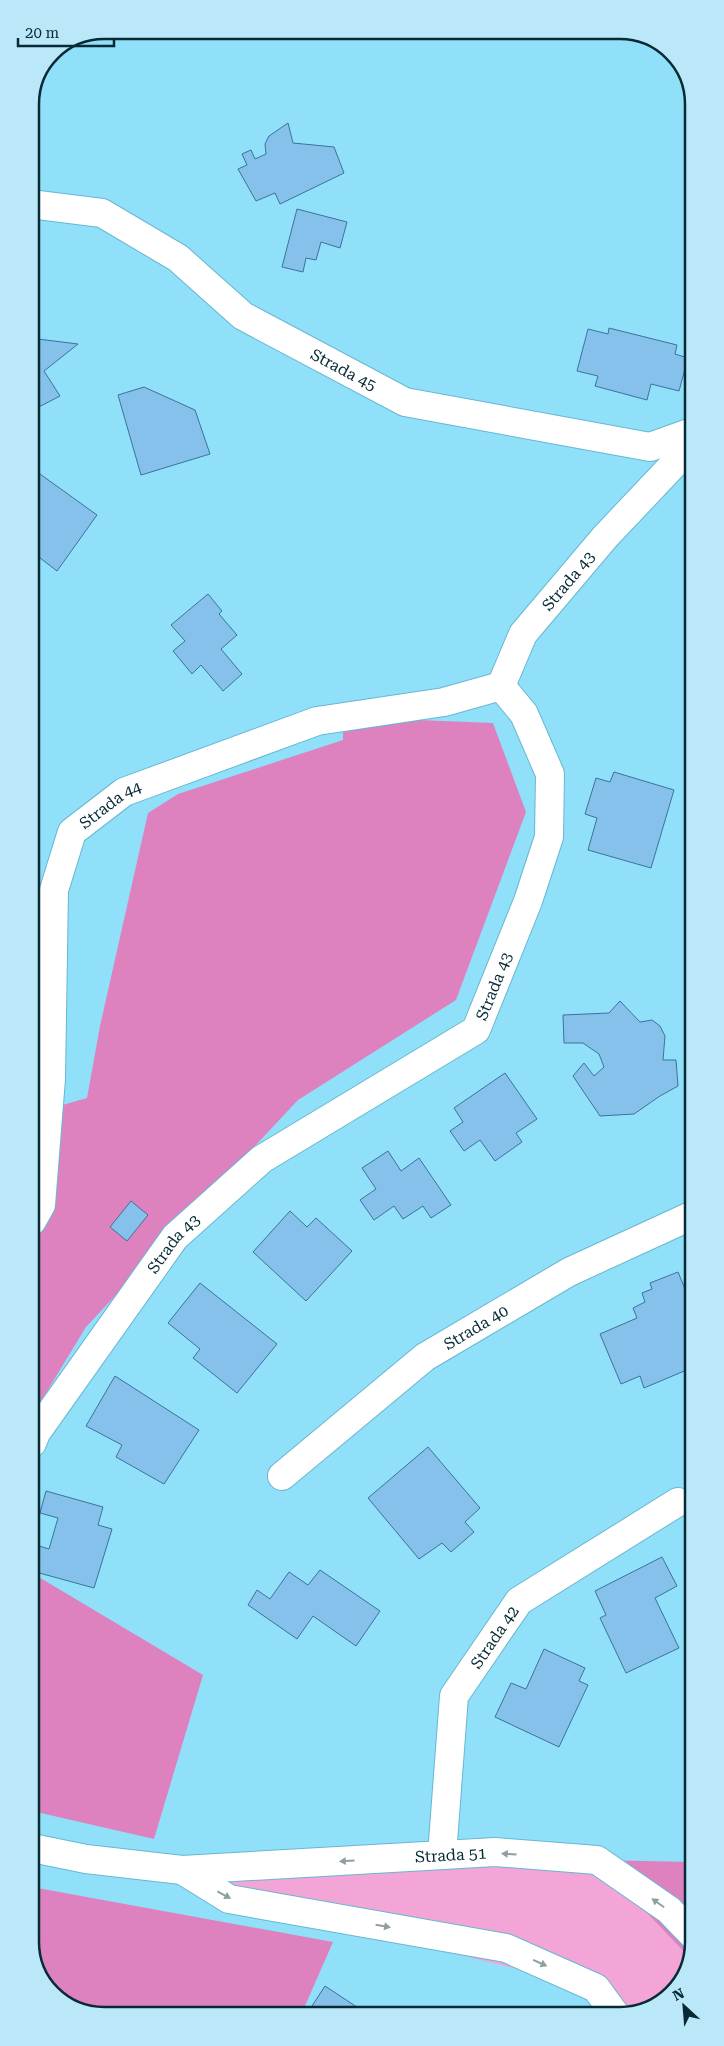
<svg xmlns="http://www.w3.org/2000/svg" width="724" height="2046" viewBox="0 0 724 2046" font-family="'Roboto Serif',serif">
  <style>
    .green { fill: #f3a5d7 }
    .forest { fill: #de82bf }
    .building { fill: #86c1eb; stroke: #3a739b }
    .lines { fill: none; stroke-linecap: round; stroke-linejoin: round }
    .minor-casing { stroke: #67b7d0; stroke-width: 30 }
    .minor { stroke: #fff; stroke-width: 28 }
    .oneway { fill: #8f9fa4 }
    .labels { text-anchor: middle; stroke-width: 5; stroke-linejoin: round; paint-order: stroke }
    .street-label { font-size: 16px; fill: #072a34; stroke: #bae8f8 }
    .rim { fill: none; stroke: #072a34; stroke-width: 2.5 }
  </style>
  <rect width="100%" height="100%" fill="#90e0fa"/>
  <path class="green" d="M 597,1860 L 694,1943 L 679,1988 L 640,2013 L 614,2014 L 596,1988 L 229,1899 L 182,1870 Z"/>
  <path class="forest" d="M 343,717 L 493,723 L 526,812 L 456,1000 L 298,1100 L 86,1327 L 32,1416 L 31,1114 L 87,1098 L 100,1026 L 148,813 L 178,794 L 343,740 Z
    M 32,1573 L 203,1675 L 154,1839 L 32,1811 Z
    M 597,1860 L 694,1862 L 694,1943 L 689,1957 Z
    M 32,1887 L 333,1942 L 301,2015 L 98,2016 L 55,1998 L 33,1962 Z"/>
  <path class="building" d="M 288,123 L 293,143 L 334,147 L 344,173 L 280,204 L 275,193 L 256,201 L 238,169 L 247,165 L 242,154 L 251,150 L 255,159 L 266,154 L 265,144 L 269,136 Z
    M 297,209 L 347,222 L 340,248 L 321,242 L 316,260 L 306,258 L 303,272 L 282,267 Z
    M 692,236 L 692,254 L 684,248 Z
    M 609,328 L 677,345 L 675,354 L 688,358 L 679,391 L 651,384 L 647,400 L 595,386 L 598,376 L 577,371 L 588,329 L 608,334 Z
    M 30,338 L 78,344 L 44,371 L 60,396 L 31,411 Z
    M 144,387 L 195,410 L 210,454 L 141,475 L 118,395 Z
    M 40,474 L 97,515 L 57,571 L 31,551 L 31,488 Z
    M 208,594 L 222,611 L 219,614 L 237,635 L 221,649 L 242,674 L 223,691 L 201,665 L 192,674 L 173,651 L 185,641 L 171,625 Z
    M 614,772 L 674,790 L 651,868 L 588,850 L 597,818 L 585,814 L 596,778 L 610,782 Z
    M 620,1001 L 640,1022 L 652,1020 L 660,1026 L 665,1036 L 663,1060 L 676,1060 L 678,1086 L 660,1096 L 634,1114 L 600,1116 L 573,1076 L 584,1063 L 594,1076 L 604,1067 L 599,1054 L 583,1043 L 564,1043 L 563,1015 L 609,1013 Z
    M 505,1073 L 537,1119 L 516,1133 L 522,1142 L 495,1161 L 480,1140 L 464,1151 L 450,1131 L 463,1122 L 454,1108 Z
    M 388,1151 L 401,1171 L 419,1158 L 451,1205 L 431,1218 L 423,1206 L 403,1219 L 394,1206 L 374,1220 L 360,1200 L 376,1189 L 362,1168 Z
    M 131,1201 L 148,1215 L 127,1241 L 110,1227 Z
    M 290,1211 L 307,1227 L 316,1218 L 352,1251 L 306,1301 L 253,1252 Z
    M 678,1272 L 693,1308 L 693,1358 L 686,1361 L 689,1369 L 644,1388 L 640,1376 L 621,1384 L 600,1334 L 637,1318 L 633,1308 L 645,1302 L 642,1293 L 652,1289 L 650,1283 Z
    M 200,1283 L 277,1344 L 237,1393 L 193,1358 L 200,1349 L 168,1323 Z
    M 115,1376 L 199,1430 L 164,1484 L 116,1457 L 122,1445 L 86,1426 Z
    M 428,1447 L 480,1508 L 465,1522 L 474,1532 L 451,1552 L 442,1543 L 419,1559 L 368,1498 Z
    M 46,1491 L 103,1507 L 98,1525 L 112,1529 L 94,1588 L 32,1571 L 32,1559 L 36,1545 L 49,1549 L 58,1518 L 40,1513 Z
    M 662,1557 L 677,1586 L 655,1598 L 679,1648 L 626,1673 L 600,1618 L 606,1615 L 595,1591 Z
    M 320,1570 L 380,1611 L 356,1646 L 313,1616 L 297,1639 L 248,1605 L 257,1590 L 270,1599 L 289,1572 L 308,1585 Z
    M 544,1649 L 585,1668 L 579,1681 L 588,1685 L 559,1747 L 495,1717 L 511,1683 L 526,1689 Z
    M 325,1986 L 369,2015 L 312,2015 L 315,2011 L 310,2009 Z"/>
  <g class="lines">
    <g class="minor-casing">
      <g id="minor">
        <path id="s1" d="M 30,204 L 102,213 L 178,258 L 243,316 L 405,402 L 650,447 L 692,432"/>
        <path id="s2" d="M 32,1221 L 41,1205 L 51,1079 L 54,890 L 72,832 L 124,792 L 317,721 L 444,702 L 501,686"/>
        <path id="s3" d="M 32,1443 L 36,1433 L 175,1237 L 262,1159 L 476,1030 L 528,901 L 549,837 L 550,774 L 524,714 L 501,686 L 523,634 L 605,537 L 692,445"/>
        <path id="s4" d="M 282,1476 L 425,1357 L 569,1272 L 693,1215"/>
        <path id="s5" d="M 32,1848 L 86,1859 L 182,1870 L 495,1852 L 597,1860 L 669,1910 L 694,1936"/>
        <path id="s6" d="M 442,1855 L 454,1696 L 519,1601 L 678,1502"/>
        <path d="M 182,1870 L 229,1899 L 506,1948 L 596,1988 L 615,2014"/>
      </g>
    </g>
    <use href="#minor" class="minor"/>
  </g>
  <defs><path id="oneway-solid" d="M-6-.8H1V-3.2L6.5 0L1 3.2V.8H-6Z" transform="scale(1.25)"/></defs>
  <g class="oneway">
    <use href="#oneway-solid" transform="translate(509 1854) rotate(-176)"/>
    <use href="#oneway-solid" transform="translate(347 1861) rotate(177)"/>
    <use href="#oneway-solid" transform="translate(224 1895) rotate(28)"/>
    <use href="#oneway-solid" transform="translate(658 1903) rotate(-145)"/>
    <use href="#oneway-solid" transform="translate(383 1926) rotate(10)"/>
    <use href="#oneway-solid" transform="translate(540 1963) rotate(24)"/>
  </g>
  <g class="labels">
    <g class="street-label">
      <text dy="6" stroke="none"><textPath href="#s1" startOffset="362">Strada 45</textPath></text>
      <text dy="6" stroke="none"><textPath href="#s3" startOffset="1115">Strada 43</textPath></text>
      <text dy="6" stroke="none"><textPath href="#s2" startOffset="442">Strada 44</textPath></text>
      <text dy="6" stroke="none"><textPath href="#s3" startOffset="665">Strada 43</textPath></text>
      <text dy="6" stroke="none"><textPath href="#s3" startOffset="245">Strada 43</textPath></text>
      <text dy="6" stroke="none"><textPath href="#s4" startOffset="245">Strada 40</textPath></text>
      <text dy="6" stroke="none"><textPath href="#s6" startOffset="231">Strada 42</textPath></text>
      <text dy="6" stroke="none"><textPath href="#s5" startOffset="421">Strada 51</textPath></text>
    </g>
  </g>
  <path d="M0 0H724V2046H0ZM104 39H620A65 65 0 0 1 685 104V1942A65 65 0 0 1 620 2007H104A65 65 0 0 1 39 1942V104A65 65 0 0 1 104 39Z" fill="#bae8f8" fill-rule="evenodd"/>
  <path class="rim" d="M104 39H620A65 65 0 0 1 685 104V1942A65 65 0 0 1 620 2007H104A65 65 0 0 1 39 1942V104A65 65 0 0 1 104 39Z"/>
  <g transform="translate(684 2006) rotate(334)" stroke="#bae8f8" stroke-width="4" paint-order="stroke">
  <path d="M0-4L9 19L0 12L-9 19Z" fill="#072a34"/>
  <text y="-8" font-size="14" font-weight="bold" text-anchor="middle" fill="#072a34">N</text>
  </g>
  <path d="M18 38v8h96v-8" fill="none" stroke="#072a34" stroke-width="2.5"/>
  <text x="25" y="38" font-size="15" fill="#072a34" stroke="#bae8f8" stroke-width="4" paint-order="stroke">20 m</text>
</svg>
